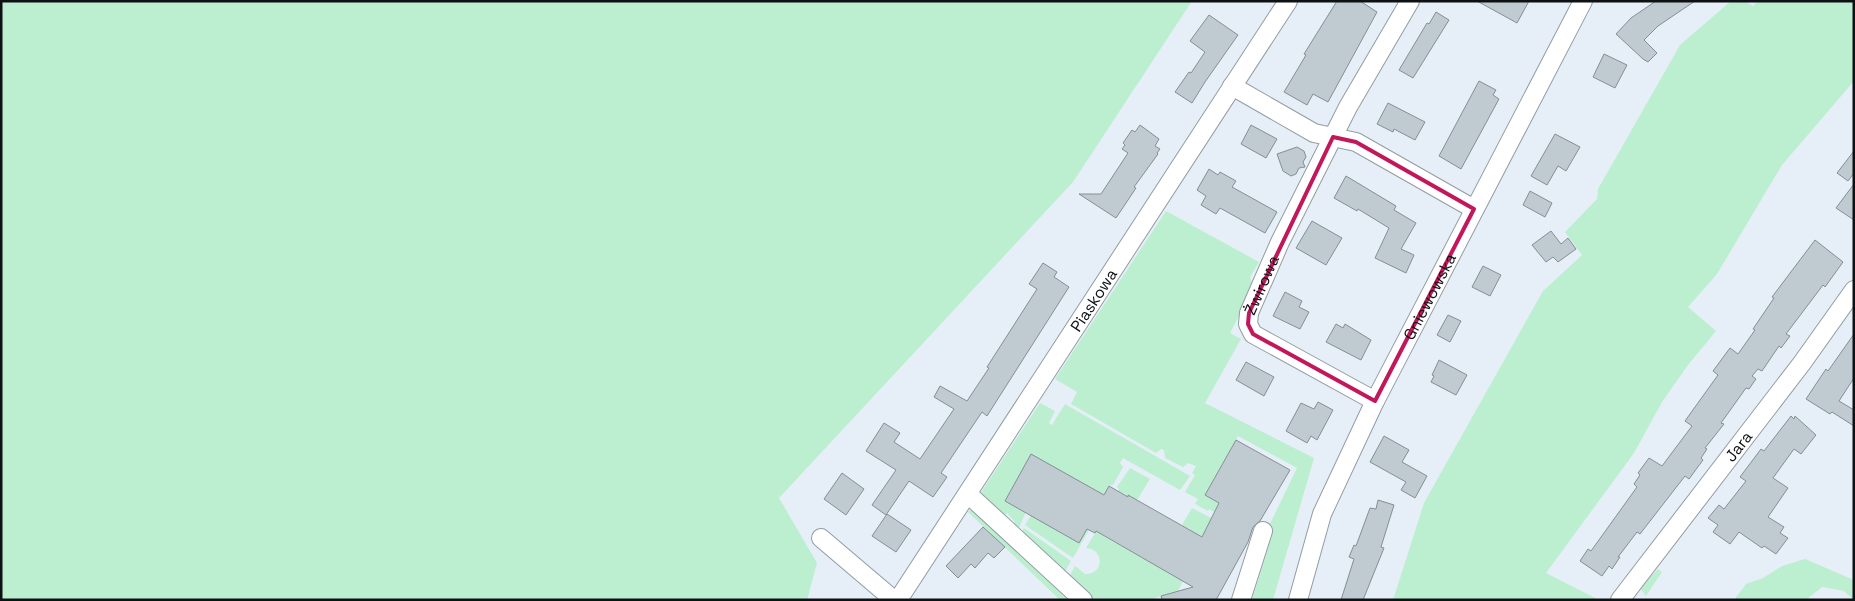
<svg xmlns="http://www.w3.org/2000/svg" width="1855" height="601" viewBox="0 0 1855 601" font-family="'Space Grotesk',sans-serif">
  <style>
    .green { fill: #bceed0 }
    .building { fill: #c0cad1; stroke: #858e95 }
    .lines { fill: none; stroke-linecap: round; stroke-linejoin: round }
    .minor-casing { stroke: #939ca3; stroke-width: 20 }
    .minor { stroke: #fff; stroke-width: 18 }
    .marked { fill: none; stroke: #c2185b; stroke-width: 4; stroke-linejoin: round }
    .labels { text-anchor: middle; stroke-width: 4; stroke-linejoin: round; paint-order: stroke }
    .street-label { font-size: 16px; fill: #0e1114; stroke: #f8fbfe }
  </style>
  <rect width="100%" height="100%" fill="#e6eff7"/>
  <path class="green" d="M 1,1 L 1192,1 L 1073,182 L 779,498 L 817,563 L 807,600 L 1,600 Z
    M 1731,1 L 1745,1 L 1753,6 L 1758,1 L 1854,1 L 1854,81 L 1782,165 L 1717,274 L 1688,307 L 1716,331 L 1688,365 L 1662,402 L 1634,453 L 1546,573 L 1599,600 L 1393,600 L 1424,503 L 1543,291 L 1582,255 L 1565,232 L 1597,199 L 1598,189 L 1680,45 Z
    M 1166,211 L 1259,262 L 1250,277 L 1254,288 L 1230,333 L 1241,339 L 1205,403 L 1314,458 L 1273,600 L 1252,600 L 1272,536 L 1266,532 L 1297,468 L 1238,436 L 1205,494 L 1219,503 L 1214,512 L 1209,509 L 1208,511 L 1195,504 L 1198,499 L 1185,492 L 1195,475 L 1192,473 L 1196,466 L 1188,463 L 1183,467 L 1165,458 L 1164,450 L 1161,449 L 1156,453 L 1071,404 L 1077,392 L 1055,379 Z
    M 1040,403 L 1055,411 L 1049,423 L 1052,425 L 1065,404 L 1190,476 L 1180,490 L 1123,458 L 1120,463 L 1123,467 L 1113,485 L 1110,485 L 1104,495 L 1014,484 L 1010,492 L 1026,512 L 1018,530 L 1012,526 L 1015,522 L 1007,513 L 1004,516 L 980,494 Z
    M 1130,468 L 1150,479 L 1137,500 L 1118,491 L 1119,489 L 1117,487 Z
    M 1192,508 L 1217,521 L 1207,540 L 1182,525 Z
    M 970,510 L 974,511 L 1060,585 L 1062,595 L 1068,600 L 1060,600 L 968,512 Z
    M 1031,515 L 1089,530 L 1073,558 L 1025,525 Z
    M 1024,528 L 1071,561 L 1063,575 L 1021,534 Z
    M 1097,530 L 1105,537 L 1183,581 L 1178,591 L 1148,600 L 1090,600 L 1068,579 L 1075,566 L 1085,574 C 1104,575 1105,549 1086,548 Z
    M 1805,559 L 1854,580 L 1854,600 L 1844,591 L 1822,587 L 1806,600 L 1734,600 L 1746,584 L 1763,578 L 1782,566 Z
    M 1658,569 L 1662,572 L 1646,596 L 1640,588 Z"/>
  <path class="building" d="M 1337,1 L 1360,1 L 1377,12 L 1328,102 L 1313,94 L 1307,105 L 1284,92 L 1306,55 L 1304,54 Z
    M 1477,1 L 1529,1 L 1517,23 Z
    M 1656,1 L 1695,1 L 1658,26 L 1644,40 L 1657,53 L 1648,62 L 1643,59 L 1616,34 L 1631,18 Z
    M 1436,12 L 1449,20 L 1413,78 L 1399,70 L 1427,23 L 1429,24 Z
    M 1209,15 L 1238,35 L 1205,82 L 1192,103 L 1175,92 L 1189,72 L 1191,73 L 1205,52 L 1190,41 Z
    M 1604,54 L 1627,65 L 1615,88 L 1593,77 Z
    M 1479,81 L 1496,90 L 1493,95 L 1499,99 L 1461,169 L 1439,156 Z
    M 1388,103 L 1425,122 L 1415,140 L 1394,129 L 1393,132 L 1377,124 Z
    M 1140,125 L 1159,139 L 1155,146 L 1160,149 L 1157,153 L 1158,154 L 1134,187 L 1136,188 L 1116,218 L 1079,194 L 1101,194 L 1128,153 L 1122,149 L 1125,145 L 1123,143 L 1132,130 L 1135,132 Z
    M 1251,125 L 1277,139 L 1266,158 L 1241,144 Z
    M 1555,134 L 1580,147 L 1566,171 L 1558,166 L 1547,185 L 1531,176 Z
    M 1297,147 L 1304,151 L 1306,157 L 1303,162 L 1305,167 L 1299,168 L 1296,174 L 1291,176 L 1283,171 L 1277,154 Z
    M 1854,151 L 1854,173 L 1848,181 L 1837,173 Z
    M 1209,169 L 1218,175 L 1220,172 L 1236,181 L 1232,187 L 1277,212 L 1265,233 L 1220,208 L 1216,214 L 1201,205 L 1206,196 L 1197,190 Z
    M 1346,176 L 1396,206 L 1394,210 L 1416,223 L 1401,249 L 1414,255 L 1406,273 L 1375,258 L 1389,228 L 1358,209 L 1357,211 L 1334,198 Z
    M 1854,184 L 1854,220 L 1836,208 Z
    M 1530,191 L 1552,203 L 1545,217 L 1523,205 Z
    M 1312,221 L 1342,238 L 1326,265 L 1296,248 Z
    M 1551,231 L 1561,244 L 1568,238 L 1576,249 L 1558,262 L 1553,257 L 1546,262 L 1532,245 Z
    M 1815,240 L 1843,262 L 1825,287 L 1823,285 L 1786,334 L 1790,336 L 1781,348 L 1779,346 L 1762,371 L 1758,369 L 1752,376 L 1756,379 L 1749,389 L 1746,388 L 1721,423 L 1724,424 L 1705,448 L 1707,449 L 1701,458 L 1703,460 L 1689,479 L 1685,476 L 1640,534 L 1637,532 L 1618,557 L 1620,557 L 1612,569 L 1609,566 L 1602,576 L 1580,561 L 1588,549 L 1591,551 L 1637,487 L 1634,484 L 1640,475 L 1638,473 L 1649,458 L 1662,466 L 1692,426 L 1685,421 L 1718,375 L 1713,371 L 1730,348 L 1738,354 L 1755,330 L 1753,329 L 1774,298 L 1772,297 Z
    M 1043,263 L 1057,272 L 1054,277 L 1069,287 L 987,416 L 982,412 L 941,473 L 947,477 L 933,497 L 909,481 L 886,515 L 872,505 L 896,470 L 866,451 L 884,423 L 900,433 L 894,442 L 920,459 L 954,409 L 934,397 L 940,386 L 967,401 L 989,368 L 987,367 L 1037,289 L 1029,284 Z
    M 1483,266 L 1501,275 L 1490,296 L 1472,287 Z
    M 1285,292 L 1302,301 L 1299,307 L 1309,312 L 1300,329 L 1273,316 Z
    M 1448,315 L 1461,321 L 1450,342 L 1437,335 Z
    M 1336,324 L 1343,328 L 1345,324 L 1371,340 L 1361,360 L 1326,342 Z
    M 1854,334 L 1854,378 L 1839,401 L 1854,410 L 1854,426 L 1832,412 L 1830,414 L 1806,399 L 1826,369 L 1828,371 Z
    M 1439,360 L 1467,375 L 1456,395 L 1431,382 L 1434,376 L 1432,375 Z
    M 1246,362 L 1274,377 L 1264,396 L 1236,380 Z
    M 1318,402 L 1333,410 L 1317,440 L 1311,436 L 1307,443 L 1286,431 L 1301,403 L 1314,409 Z
    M 1791,416 L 1794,419 L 1795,416 L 1816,435 L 1801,454 L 1794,449 L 1773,478 L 1788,488 L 1768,517 L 1784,527 L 1780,533 L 1788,538 L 1776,554 L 1764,546 L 1762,548 L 1739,532 L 1730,544 L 1713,532 L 1718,525 L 1708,518 L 1719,505 L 1724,509 L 1746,481 L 1740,477 L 1761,449 L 1764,451 Z
    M 1384,436 L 1409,450 L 1402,462 L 1427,476 L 1415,498 L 1401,490 L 1406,482 L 1370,462 Z
    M 1236,440 L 1290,470 L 1260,521 L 1253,527 L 1248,542 L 1216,600 L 1162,600 L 1161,596 L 1193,587 L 1096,531 L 1095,533 L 1087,529 L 1079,543 L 1005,501 L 1031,454 L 1104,495 L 1109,486 L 1128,497 L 1128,495 L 1202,537 L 1219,503 L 1205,495 Z
    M 842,473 L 864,489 L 846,515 L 824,499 Z
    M 1378,500 L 1394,505 L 1381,547 L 1384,548 L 1363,600 L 1341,600 L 1354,559 L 1349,557 L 1354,545 L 1356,546 L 1370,508 L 1376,509 Z
    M 887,514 L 911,530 L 896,552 L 872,536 Z
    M 983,527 L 1005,547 L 994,558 L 988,553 L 975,568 L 971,564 L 958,578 L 946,566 Z"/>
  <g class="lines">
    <g class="minor-casing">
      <g id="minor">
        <path d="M 1232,86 L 1314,133 L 1356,142 L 1474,209"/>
        <path id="s1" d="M 1375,401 L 1253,334 L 1248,324 L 1249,313 L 1280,242 L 1348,107 L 1410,1"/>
        <path d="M 968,494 L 1083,600"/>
        <path d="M 821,538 L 894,600"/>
        <path id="s2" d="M 898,600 L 1288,1"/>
        <path d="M 1241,600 L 1263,531"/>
        <path id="s3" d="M 1298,600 L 1322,514 L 1375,401 L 1583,1"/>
        <path id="s4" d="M 1620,600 L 1802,363 L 1854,290"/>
      </g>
    </g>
    <use href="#minor" class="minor"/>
  </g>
  <path class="marked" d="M 1333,137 L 1356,142 L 1474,209 L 1375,401 L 1253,334 L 1248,324 L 1249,313 Z"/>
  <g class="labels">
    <g class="street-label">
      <text dy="6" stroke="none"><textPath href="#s1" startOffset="192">Żwirowa</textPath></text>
      <text dy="6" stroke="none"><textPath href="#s3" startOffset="332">Gniewowska</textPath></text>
      <text dy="6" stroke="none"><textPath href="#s2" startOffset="358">Piaskowa</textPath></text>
      <text dy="6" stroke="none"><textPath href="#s4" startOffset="194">Jara</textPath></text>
    </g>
  </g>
  <rect width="1855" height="601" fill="none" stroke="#0e1114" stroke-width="5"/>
</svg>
